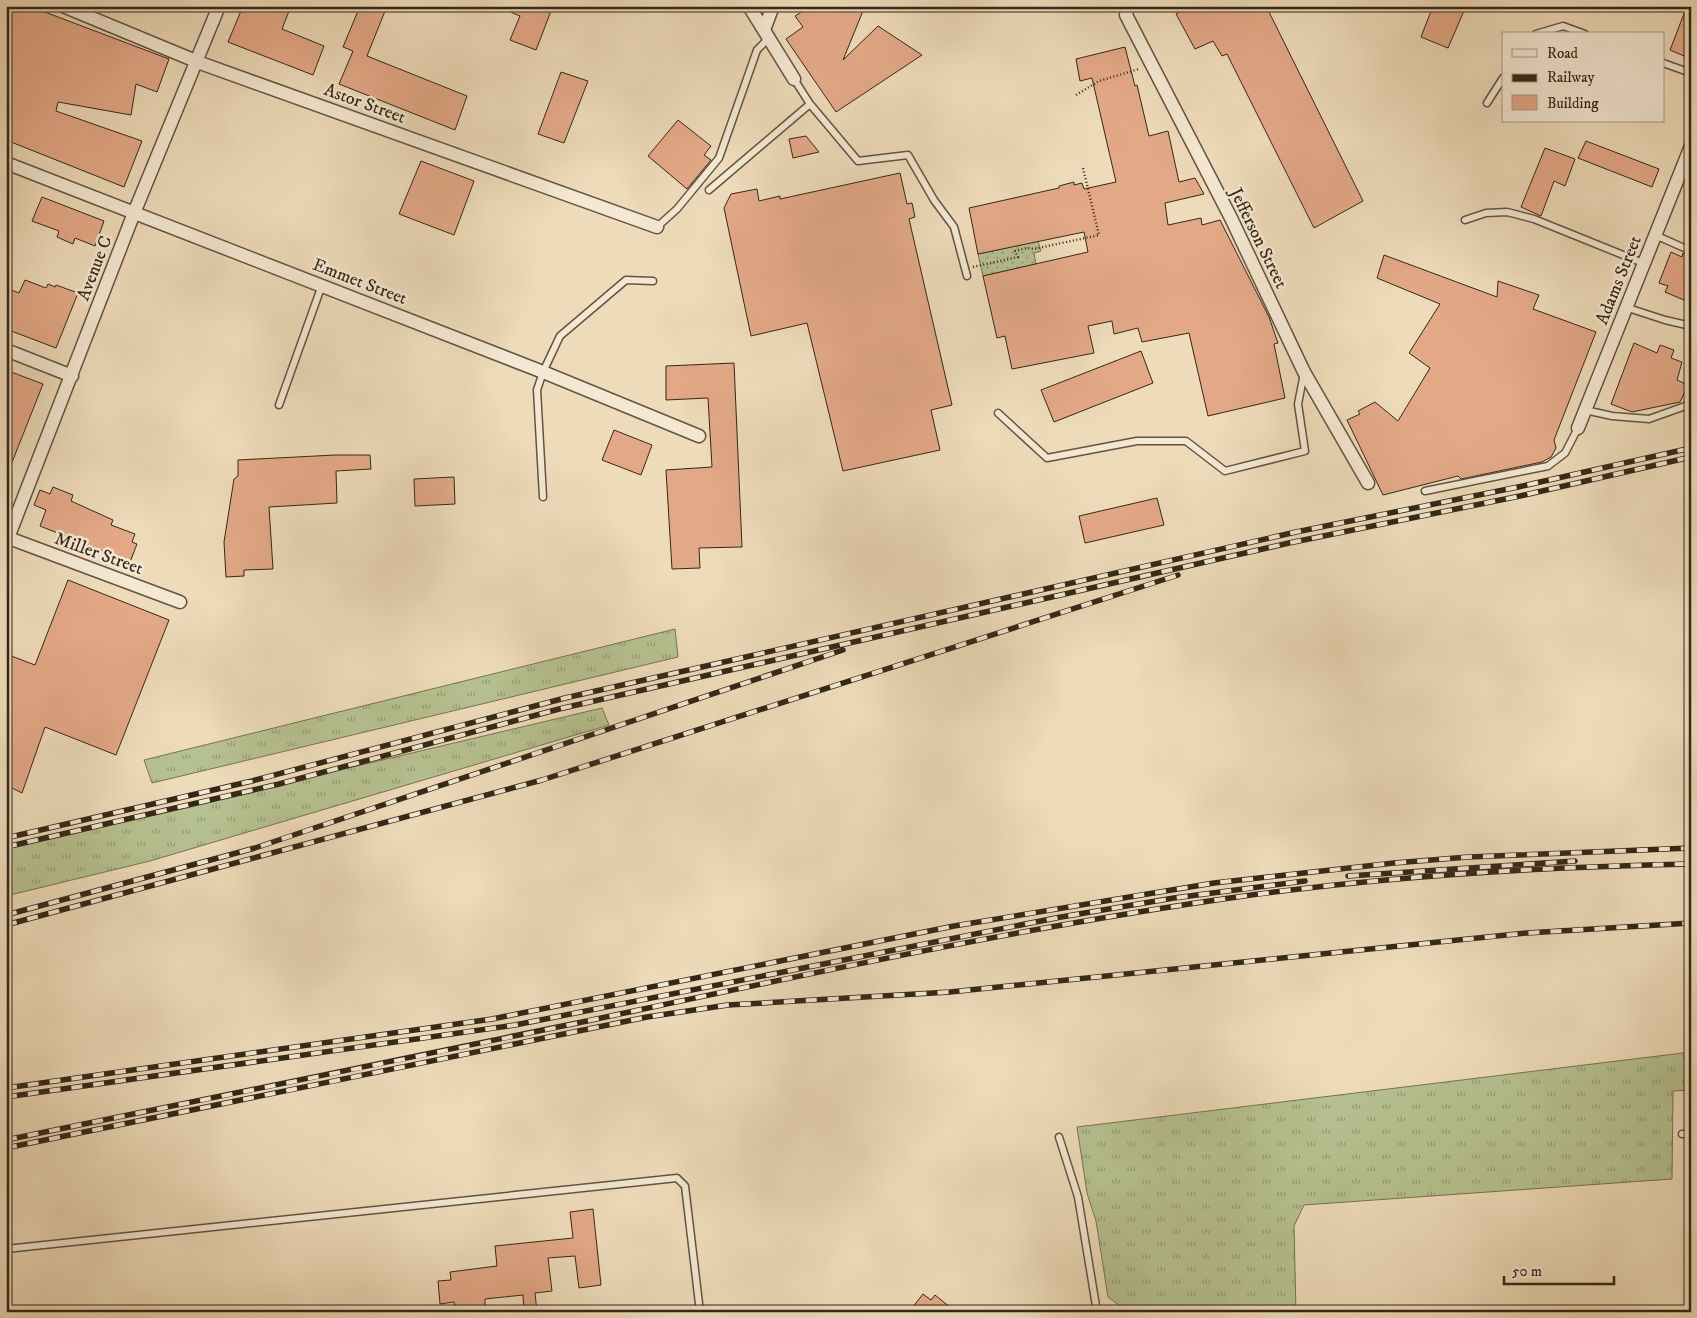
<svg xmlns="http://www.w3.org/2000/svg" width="1697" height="1318" viewBox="0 0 1697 1318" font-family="'IM FELL DW Pica',serif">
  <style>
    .grass { fill: url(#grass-tufts); stroke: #757454 }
    .garden { fill: url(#garden-dots); stroke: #757454 }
    .building { fill: #e3a987; stroke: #342718 }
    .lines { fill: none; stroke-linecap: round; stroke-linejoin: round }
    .service-casing { stroke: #625440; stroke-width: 9 }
    .minor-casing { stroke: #625440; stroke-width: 15 }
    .path { stroke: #342718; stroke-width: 2.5; stroke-dasharray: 1 2.5; stroke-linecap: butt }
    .service { stroke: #f4e8d2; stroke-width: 6 }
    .minor { stroke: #f4e8d2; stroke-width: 12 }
    .rail-casing { stroke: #342718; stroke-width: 5.5 }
    .rail { stroke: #f4e8d2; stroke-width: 4; stroke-dasharray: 11; stroke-linecap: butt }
    .labels { text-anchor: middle; stroke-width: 5; stroke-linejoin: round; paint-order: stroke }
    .street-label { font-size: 18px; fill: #342718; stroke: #f4e8d2 }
  </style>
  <defs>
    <pattern id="grass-tufts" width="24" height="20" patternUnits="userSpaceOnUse" patternTransform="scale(1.25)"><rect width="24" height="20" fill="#b6c191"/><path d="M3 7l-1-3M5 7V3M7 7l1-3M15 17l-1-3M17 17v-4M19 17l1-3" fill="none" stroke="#959d75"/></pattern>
    <pattern id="garden-dots" width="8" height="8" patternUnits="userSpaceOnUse" patternTransform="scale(1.25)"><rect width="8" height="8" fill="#b6c191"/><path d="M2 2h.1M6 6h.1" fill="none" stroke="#959d75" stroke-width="1.8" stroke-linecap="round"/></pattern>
  </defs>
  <rect width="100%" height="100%" fill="#eedbba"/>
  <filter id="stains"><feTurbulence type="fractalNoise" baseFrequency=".004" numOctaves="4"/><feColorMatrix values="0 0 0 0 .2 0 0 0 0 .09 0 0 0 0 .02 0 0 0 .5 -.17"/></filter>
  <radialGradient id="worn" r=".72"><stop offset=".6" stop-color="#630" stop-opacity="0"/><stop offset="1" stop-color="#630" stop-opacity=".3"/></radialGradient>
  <path class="grass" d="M 675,629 L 678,657 L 152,783 L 144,760 Z
    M 602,708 L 609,725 L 150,861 L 6,896 L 6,849 Z
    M 1691,1052 L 1691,1090 L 1673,1091 L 1672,1179 L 1304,1205 L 1294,1226 L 1296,1312 L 1128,1312 L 1108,1297 L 1096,1221 L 1087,1193 L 1077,1127 Z"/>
  <path class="garden" d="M 1038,241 L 1041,251 L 1034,253 L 1036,264 L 983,276 L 978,254 Z"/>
  <path class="building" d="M 6,6 L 29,6 L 169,59 L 157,92 L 136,84 L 131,115 L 58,102 L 56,111 L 142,141 L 124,187 L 6,140 Z
    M 243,6 L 291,6 L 282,29 L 324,46 L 313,75 L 228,42 Z
    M 360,6 L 387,6 L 367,56 L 467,96 L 455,130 L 339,84 L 353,51 L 343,47 Z
    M 496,6 L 553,6 L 536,50 L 510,40 L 520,16 Z
    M 811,6 L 865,6 L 843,60 L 878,26 L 922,55 L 836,112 L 786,39 L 803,27 L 795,16 Z
    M 1191,6 L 1266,6 L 1363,201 L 1314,228 L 1227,54 L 1222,56 L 1213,41 L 1195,49 L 1176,14 Z
    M 1433,6 L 1466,6 L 1448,48 L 1421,37 Z
    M 1687,6 L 1691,6 L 1691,59 L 1670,50 Z
    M 1125,47 L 1135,86 L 1137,85 L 1149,136 L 1168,131 L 1179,182 L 1195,178 L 1204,194 L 1165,203 L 1168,225 L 1201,218 L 1202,225 L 1220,220 L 1269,317 L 1278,343 L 1274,344 L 1285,398 L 1208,416 L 1189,333 L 1142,342 L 1138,328 L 1114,334 L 1112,321 L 1088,326 L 1094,353 L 1012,369 L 1005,336 L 997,338 L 983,276 L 1088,252 L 1084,232 L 978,254 L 969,208 L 1059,188 L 1059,186 L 1074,182 L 1074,185 L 1082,183 L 1084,189 L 1116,182 L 1092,78 L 1080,81 L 1076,59 Z
    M 561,72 L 588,81 L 564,143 L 538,134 Z
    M 678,120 L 711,146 L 704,155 L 711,160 L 687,189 L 648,156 Z
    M 806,136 L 819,152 L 793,158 L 789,139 Z
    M 1586,141 L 1659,169 L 1652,187 L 1578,158 Z
    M 1545,148 L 1575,159 L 1565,186 L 1554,181 L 1541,216 L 1521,207 Z
    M 421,161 L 474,181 L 454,235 L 399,214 Z
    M 900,173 L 907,204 L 912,203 L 915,217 L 909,219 L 952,405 L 931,410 L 940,450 L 843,471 L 807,323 L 751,336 L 724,208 L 731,194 L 757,189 L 759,201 L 780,196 L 780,199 Z
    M 42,197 L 104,221 L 95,246 L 75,238 L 73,244 L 57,237 L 59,231 L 32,221 Z
    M 1671,252 L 1682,257 L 1683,253 L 1691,256 L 1691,303 L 1665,292 L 1668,286 L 1659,283 Z
    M 1384,255 L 1497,297 L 1498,281 L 1539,295 L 1533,309 L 1596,332 L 1554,440 L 1556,448 L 1551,457 L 1542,462 L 1461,479 L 1458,476 L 1383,495 L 1347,420 L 1360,414 L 1358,411 L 1375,402 L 1398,421 L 1430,368 L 1409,353 L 1440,304 L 1377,278 Z
    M 25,280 L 46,288 L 48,284 L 55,287 L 56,285 L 78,293 L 56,348 L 6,329 L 6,288 L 19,293 Z
    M 1634,343 L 1657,353 L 1660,345 L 1674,350 L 1671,358 L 1682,362 L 1677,380 L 1688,385 L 1680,402 L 1632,412 L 1611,404 Z
    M 1141,351 L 1153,383 L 1054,422 L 1041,390 Z
    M 734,363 L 742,547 L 699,548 L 700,568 L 672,569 L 666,470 L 712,467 L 708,398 L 666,400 L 666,366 Z
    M 6,370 L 43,384 L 7,475 L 6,475 Z
    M 614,430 L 652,445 L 641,475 L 602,460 Z
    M 335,455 L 370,455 L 371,469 L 336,471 L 337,503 L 269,507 L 273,569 L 244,570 L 244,576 L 226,577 L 224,542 L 234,479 L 238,476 L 238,460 Z
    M 454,477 L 455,504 L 415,506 L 414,479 Z
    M 53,487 L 73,495 L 71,501 L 113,520 L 111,525 L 135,534 L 132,542 L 137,544 L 130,562 L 40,526 L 46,510 L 34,505 L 40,490 L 50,494 Z
    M 1157,498 L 1164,525 L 1085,543 L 1079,516 Z
    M 68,580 L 169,620 L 116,755 L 45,727 L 22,793 L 6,785 L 6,654 L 35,665 Z
    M 593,1209 L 601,1285 L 579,1288 L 575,1256 L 548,1258 L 552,1291 L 535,1293 L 537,1312 L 524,1312 L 523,1295 L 485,1299 L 485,1306 L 455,1309 L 454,1302 L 440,1304 L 438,1281 L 451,1280 L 450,1272 L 497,1266 L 495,1246 L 573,1238 L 570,1212 Z
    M 923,1294 L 931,1300 L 935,1295 L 956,1312 L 909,1312 Z"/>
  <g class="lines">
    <g class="service-casing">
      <path id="service" d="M 1536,34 L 1563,26 L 1585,34
        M 1663,63 L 1691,73
        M 794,79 L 810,104 L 858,161 L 908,155 L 934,200 L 954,227 L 967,276
        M 1487,103 L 1503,78
        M 709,190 L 810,104
        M 1465,220 L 1486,213 L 1507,212 L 1534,219 L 1643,263
        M 657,227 L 677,209 L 719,158 L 757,50 L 769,38
        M 1655,235 L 1691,251
        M 1625,307 L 1665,320 L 1691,326
        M 279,405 L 322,285
        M 1585,410 L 1612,416 L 1649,419 L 1691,404
        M 998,413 L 1047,458 L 1137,441 L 1186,441 L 1225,471 L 1305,451 L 1298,404 L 1304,373
        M 1425,491 L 1548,466 L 1565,453 L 1578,428
        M 543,497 L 537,390 L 543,372 L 560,336 L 626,280 L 653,281
        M 1682,1134 L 1691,1134
        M 1059,1137 L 1078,1197 L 1097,1312
        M 6,1249 L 677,1178 L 685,1186 L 700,1312"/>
    </g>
    <g class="minor-casing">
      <path id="minor" d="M 63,6 L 203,64 L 657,227
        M 749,6 L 794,79
        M 1128,6 L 1126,15 L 1231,218 L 1304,372 L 1368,483
        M 764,30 L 773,6
        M 6,163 L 543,372 L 699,436
        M 6,350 L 72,376
        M 1578,428 L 1691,146
        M 6,537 L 180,602
        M 6,543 L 134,213 L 219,6"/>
    </g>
    <path class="path" d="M 1076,95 L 1099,81 L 1139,69
      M 973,267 L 1018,257 L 1015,251 L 1027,248 L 1034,249 L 1099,235 L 1083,168"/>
    <use href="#service" class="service"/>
    <use href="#minor" class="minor"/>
    <g class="rail-casing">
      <path id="rail" d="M 6,838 L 252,781 L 565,698 L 1296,532 L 1518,487 L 1691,448
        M 6,847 L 279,784 L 559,709 L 1289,543 L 1520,496 L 1691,457
        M 1348,876 L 1575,861
        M 6,915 L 255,848 L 843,650
        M 6,925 L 542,780 L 1178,575
        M 6,1088 L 492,1019 L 954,926 L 1214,883 L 1394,863 L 1468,857 L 1691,848
        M 6,1097 L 515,1025 L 1061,917 L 1174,898 L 1305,881
        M 6,1140 C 200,1100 394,1062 587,1021 C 803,975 1018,928 1237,897 C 1387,876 1539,867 1691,864
        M 6,1148 L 647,1017 L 728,1005 L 950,992 L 1527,933 L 1691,923"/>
    </g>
    <use href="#rail" class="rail"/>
  </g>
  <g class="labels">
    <g class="street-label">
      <text transform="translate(365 103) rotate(20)" y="6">Astor Street</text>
      <text transform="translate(1259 238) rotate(64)" y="6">Jefferson Street</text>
      <text transform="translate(94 268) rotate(-69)" y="6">Avenue C</text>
      <text transform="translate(1618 280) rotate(-68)" y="6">Adams Street</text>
      <text transform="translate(360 281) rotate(21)" y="6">Emmet Street</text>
      <text transform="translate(99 553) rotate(20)" y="6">Miller Street</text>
    </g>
  </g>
  <rect width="1697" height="1318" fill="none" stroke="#eedbba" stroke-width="25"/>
  <rect x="8" y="8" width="1682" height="1303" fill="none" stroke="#342718" stroke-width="2.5"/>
  <rect x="12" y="12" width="1672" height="1293" fill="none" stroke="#342718"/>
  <rect x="1502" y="32" width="162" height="90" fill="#f4e8d2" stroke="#a79b88"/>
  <rect x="1512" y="49" width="25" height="8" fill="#f4e8d2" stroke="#a79b88"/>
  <text x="1547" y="58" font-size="15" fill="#342718">Road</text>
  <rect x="1512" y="74" width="25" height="8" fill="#342718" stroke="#a79b88"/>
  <text x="1547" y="82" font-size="15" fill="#342718">Railway</text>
  <rect x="1512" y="95" width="25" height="15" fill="#e3a987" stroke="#a79b88"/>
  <text x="1547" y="108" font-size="15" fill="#342718">Building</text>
  <path d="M1504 1276v8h110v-8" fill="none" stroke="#342718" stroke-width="2.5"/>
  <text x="1512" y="1276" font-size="15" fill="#342718" stroke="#f4e8d2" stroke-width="4" paint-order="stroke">50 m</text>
  <rect width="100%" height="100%" filter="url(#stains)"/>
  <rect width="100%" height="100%" fill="url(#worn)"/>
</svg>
